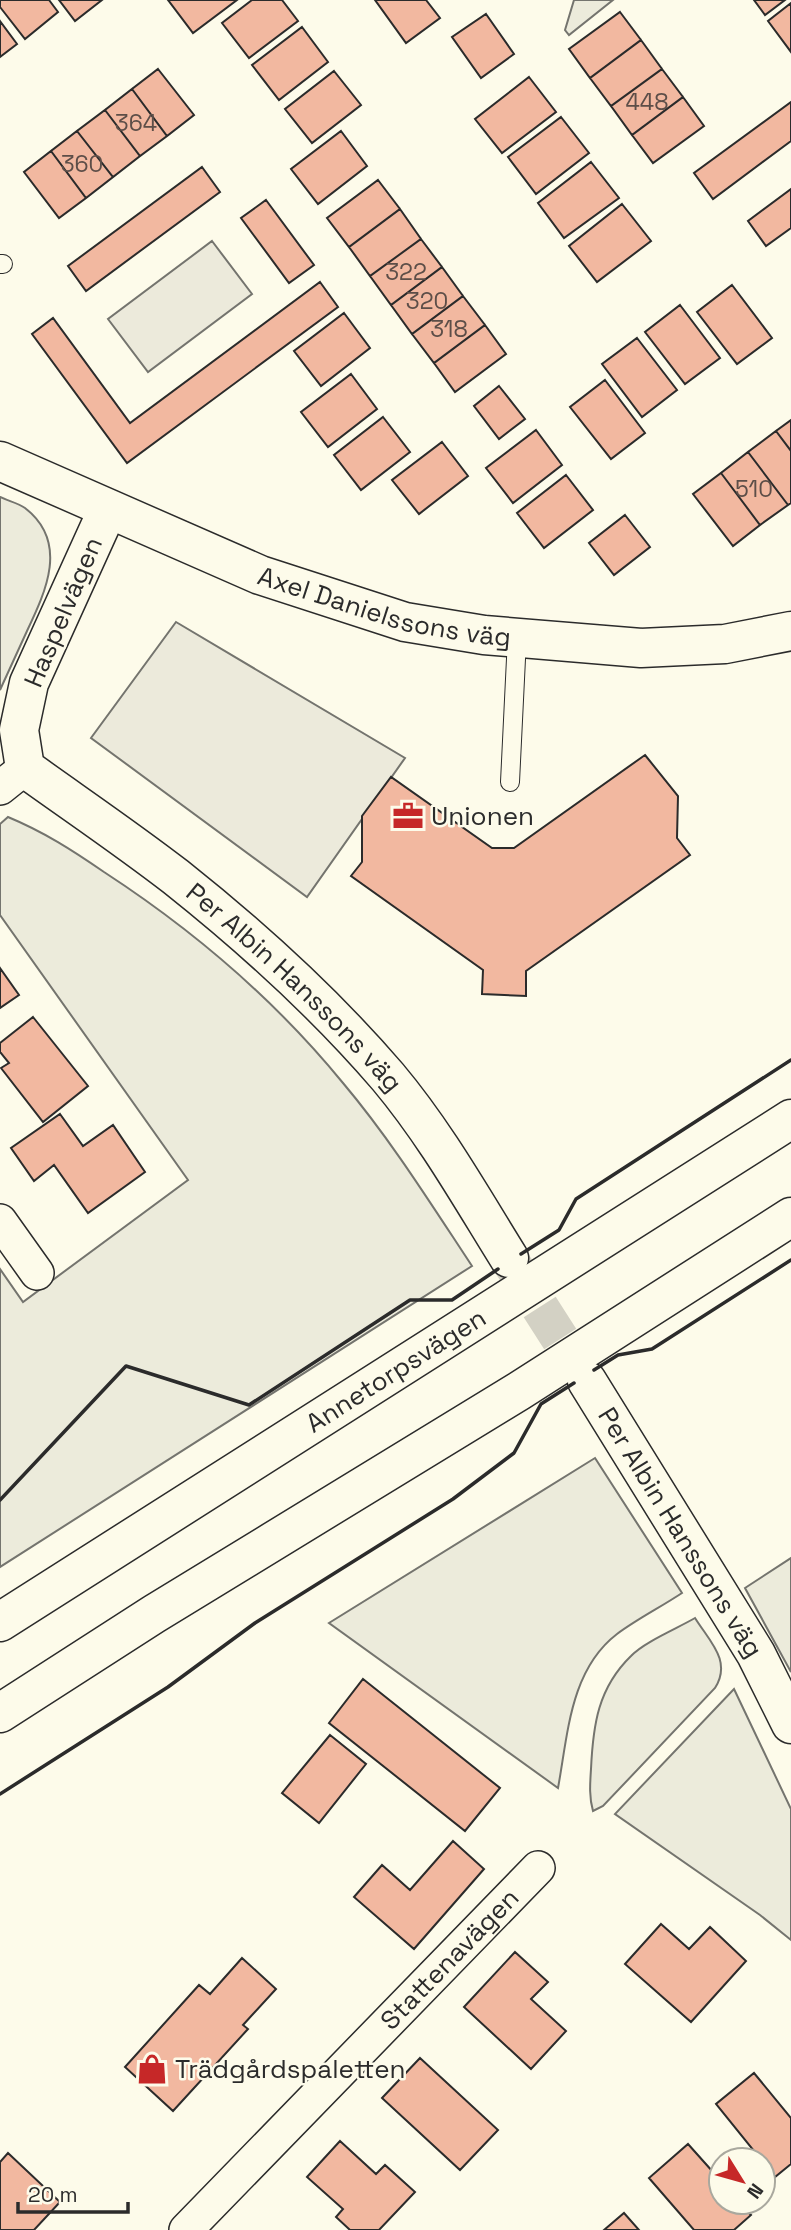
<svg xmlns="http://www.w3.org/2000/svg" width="791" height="2230" viewBox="0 0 791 2230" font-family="'Space Grotesk',sans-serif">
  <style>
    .green { fill: #ecebdb; stroke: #74746e; stroke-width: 2 }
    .parking { fill: #eceadb; stroke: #74746e; stroke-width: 2 }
    .building { fill: #f2b8a0; stroke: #2b2b2b; stroke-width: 2 }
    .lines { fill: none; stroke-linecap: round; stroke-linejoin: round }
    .secondary-tunnel { stroke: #d3d1c4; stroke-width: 38; stroke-dasharray: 38 19; stroke-linecap: butt }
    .lane-casing { stroke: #2b2b2b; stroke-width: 20 }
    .street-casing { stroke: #2b2b2b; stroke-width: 36 }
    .secondary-casing { stroke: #2b2b2b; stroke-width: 41 }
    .primary-casing { stroke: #2b2b2b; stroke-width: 41 }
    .lane { stroke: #fdfbea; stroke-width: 18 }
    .street { stroke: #fdfbea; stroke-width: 33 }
    .secondary { stroke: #fdfbea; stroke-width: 38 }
    .primary { stroke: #fdfbea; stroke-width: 38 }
    .wall { stroke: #2b2b2b; stroke-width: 3.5 }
    .labels { text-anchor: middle; stroke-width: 5; stroke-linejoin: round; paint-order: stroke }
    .number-label { font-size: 23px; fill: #5d4e48 }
    .street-label { font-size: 26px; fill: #2b2b2b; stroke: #fdfbea }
    .poi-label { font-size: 26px; fill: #2b2b2b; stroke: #fdfbea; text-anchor: start }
  </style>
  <rect width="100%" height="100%" fill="#fdfbea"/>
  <path class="green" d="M 574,0 L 613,0 L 569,35 L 565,30 Z
    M 0,497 C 8,501 18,503 25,508 C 69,542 46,591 27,631 C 18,651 9,670 0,690 Z
    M 8,817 C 44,832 72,850 104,872 C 193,930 276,1001 343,1083 C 391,1140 431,1204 472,1266 L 0,1567 L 0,1269 L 23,1302 L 188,1180 L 0,915 L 0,824 Z
    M 595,1458 L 682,1593 C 661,1607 637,1619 617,1634 C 570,1670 568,1734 558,1788 L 329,1623 Z
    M 791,1558 L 791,1672 L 745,1588 Z
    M 695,1618 C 710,1642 732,1661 715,1688 L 603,1806 L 593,1811 C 589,1797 590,1784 591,1769 C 593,1725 598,1688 631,1656 C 644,1642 678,1628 695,1618 Z
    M 734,1689 L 791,1809 L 791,1940 L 760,1915 L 615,1814 Z"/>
  <path class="parking" d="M 212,241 L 252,294 L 148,372 L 108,319 Z
    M 176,622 L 405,758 L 307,897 L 91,738 Z"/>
  <path class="building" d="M 0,0 L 49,0 L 58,12 L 25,39 L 0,7 Z
    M 59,0 L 102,0 L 75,21 Z
    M 168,0 L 237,0 L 193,33 Z
    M 252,0 L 282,0 L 298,21 L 249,58 L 222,23 Z
    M 375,0 L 426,0 L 440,18 L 406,43 Z
    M 754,0 L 785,0 L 765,15 Z
    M 791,3 L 791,52 L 768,21 Z
    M 620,12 L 641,40 L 590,78 L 569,49 Z
    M 486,14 L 514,54 L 481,78 L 452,37 Z
    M 0,21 L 17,44 L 0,57 Z
    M 302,27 L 328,62 L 279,100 L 252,65 Z
    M 641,40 L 662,69 L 611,106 L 590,78 Z
    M 158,69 L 194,115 L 167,136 L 132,89 Z
    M 662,69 L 683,97 L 632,135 L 611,106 Z
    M 334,71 L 361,105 L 312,143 L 285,109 Z
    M 529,77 L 556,112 L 502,153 L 475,119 Z
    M 132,89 L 167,136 L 140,156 L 105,110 Z
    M 683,97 L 704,126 L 653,163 L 632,135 Z
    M 791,102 L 791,141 L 713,199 L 694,173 Z
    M 105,110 L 140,156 L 113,177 L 77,131 Z
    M 561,117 L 589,153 L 536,194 L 508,157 Z
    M 77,131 L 113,177 L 86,198 L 51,151 Z
    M 341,131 L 367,166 L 318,204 L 291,169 Z
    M 51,151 L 86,198 L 59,218 L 24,172 Z
    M 591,162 L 619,198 L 564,238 L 538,203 Z
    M 202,167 L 220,192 L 86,291 L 68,266 Z
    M 378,180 L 400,209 L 349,247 L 327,218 Z
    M 791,189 L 791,228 L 766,246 L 748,221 Z
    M 266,200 L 314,265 L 289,283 L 241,218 Z
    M 622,204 L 651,241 L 597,282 L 569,246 Z
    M 400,209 L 421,239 L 370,276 L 349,247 Z
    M 421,239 L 442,267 L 391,305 L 370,276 Z
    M 442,267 L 463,296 L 412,334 L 391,305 Z
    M 320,282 L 338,307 L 127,463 L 32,334 L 53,318 L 130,423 Z
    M 732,285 L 772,338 L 737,364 L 697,312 Z
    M 463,296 L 485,325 L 434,363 L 412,334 Z
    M 680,305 L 720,358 L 685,384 L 645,332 Z
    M 344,313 L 370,348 L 321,386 L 294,351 Z
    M 485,325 L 506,354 L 455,392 L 434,363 Z
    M 637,338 L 677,390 L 642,417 L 602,364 Z
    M 351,374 L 377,409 L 328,447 L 301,412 Z
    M 605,380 L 645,433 L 611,459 L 570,407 Z
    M 499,386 L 525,419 L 499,439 L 474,406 Z
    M 383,417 L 410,452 L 361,490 L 334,455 Z
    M 791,420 L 791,451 L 776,431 Z
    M 536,430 L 562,465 L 513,503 L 486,468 Z
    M 776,431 L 791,451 L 791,503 L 788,505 L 748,452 Z
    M 442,442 L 468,476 L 419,514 L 392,480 Z
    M 748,452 L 788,505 L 760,525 L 721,473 Z
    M 721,473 L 760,525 L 733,546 L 693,494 Z
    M 566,475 L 593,510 L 544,548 L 517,513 Z
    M 625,515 L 650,547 L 614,575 L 589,543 Z
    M 645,755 L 678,796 L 677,838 L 690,855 L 526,971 L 526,996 L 482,994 L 483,970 L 351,876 L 362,862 L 362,816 L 391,777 L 492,848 L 514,848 Z
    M 0,968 L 19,995 L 0,1008 Z
    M 33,1017 L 88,1086 L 43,1122 L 1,1068 L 9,1063 L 0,1052 L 0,1043 Z
    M 60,1114 L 83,1146 L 113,1125 L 145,1172 L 88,1213 L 54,1165 L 34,1181 L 11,1148 Z
    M 363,1679 L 500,1788 L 465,1831 L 329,1723 Z
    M 330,1735 L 366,1764 L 319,1823 L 282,1793 Z
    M 453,1841 L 484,1869 L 414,1949 L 354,1897 L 382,1865 L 410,1890 Z
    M 661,1924 L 689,1949 L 710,1927 L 746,1961 L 691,2022 L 625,1964 Z
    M 515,1952 L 548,1982 L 531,1999 L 566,2031 L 531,2069 L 464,2007 Z
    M 242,1958 L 276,1989 L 243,2025 L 248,2029 L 173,2111 L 125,2067 L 199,1985 L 210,1994 Z
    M 420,2058 L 498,2130 L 460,2170 L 382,2098 Z
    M 754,2073 L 791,2118 L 791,2164 L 775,2177 L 716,2104 Z
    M 340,2141 L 376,2174 L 385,2165 L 415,2192 L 379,2230 L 350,2230 L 336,2217 L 343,2209 L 307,2177 Z
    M 688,2144 L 721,2181 L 721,2202 L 739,2202 L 751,2215 L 734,2230 L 694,2230 L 649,2178 Z
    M 8,2153 L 60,2202 L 34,2230 L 0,2230 L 0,2162 Z
    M 624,2213 L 639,2230 L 604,2230 Z"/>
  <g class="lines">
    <path class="secondary-tunnel" d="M 509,1259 L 587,1381"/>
    <g class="lane-casing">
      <path id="lane" d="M 0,264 L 3,264
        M 510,782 L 517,638"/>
    </g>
    <g class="street-casing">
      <g id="street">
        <path d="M 0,788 L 25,768"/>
        <path d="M 0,1221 L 37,1273"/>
        <path id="s1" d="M 186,2230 L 538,1868"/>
      </g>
    </g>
    <g class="secondary-casing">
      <g id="secondary">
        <path id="s2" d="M 0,461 L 260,575 L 405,622 L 484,635 L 641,648 L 725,644 L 791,631"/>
        <path id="s3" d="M 108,509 L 29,683 L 19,730 L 25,768 C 75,804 127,839 176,877 C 249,935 327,1006 388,1077 C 435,1133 471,1197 509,1258"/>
        <path id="s4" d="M 587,1381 L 756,1654 L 791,1724"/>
      </g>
    </g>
    <g class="primary-casing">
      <g id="primary">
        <path id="s5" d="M 0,1622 L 791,1119"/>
        <path d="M 0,1713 L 154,1614 L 519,1391 L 791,1217"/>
      </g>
    </g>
    <use href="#lane" class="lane"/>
    <use href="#street" class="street"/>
    <use href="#secondary" class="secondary"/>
    <use href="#primary" class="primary"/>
    <path class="wall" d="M 521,1254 L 559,1230 L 576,1199 L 791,1060
      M 594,1370 L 618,1355 L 652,1349 L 791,1260
      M 0,1500 L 126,1366 L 249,1405 L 410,1300 L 452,1300 L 498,1269
      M 0,1794 L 168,1687 L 255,1623 L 453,1499 L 514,1453 L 541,1404 L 574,1383"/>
  </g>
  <defs>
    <g id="office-bare" transform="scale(2.415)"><path d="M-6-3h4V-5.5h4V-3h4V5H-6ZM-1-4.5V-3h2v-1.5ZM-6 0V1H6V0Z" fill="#c62828" stroke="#fdfbea" stroke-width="2.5" paint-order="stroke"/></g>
    <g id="shop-bare" transform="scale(2.415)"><path d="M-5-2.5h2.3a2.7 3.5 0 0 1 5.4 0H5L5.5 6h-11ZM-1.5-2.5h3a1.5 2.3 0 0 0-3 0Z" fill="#c62828" stroke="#fdfbea" stroke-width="2.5" paint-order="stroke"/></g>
  </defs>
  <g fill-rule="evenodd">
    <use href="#office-bare" x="408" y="816"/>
    <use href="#shop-bare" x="152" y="2069"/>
  </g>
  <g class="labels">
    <g class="number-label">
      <text x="647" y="110">448</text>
      <text x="136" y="131">364</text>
      <text x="82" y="172">360</text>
      <text x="406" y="280">322</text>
      <text x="427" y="309">320</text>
      <text x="449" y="337">318</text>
      <text x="754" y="497">510</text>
    </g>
    <g class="street-label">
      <text dy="9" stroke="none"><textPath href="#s2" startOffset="413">Axel Danielssons väg</textPath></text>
      <text transform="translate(63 612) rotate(-67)" y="9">Haspelvägen</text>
      <text dy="9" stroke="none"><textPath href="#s3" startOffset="626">Per Albin Hanssons väg</textPath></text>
      <text dy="9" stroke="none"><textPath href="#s5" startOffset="469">Annetorpsvägen</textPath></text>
      <text dy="9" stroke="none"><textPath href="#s4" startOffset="178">Per Albin Hanssons väg</textPath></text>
      <text dy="9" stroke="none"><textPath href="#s1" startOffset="378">Stattenavägen</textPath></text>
    </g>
    <g class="poi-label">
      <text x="431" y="825">Unionen</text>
      <text x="175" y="2078">Trädgårdspaletten</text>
    </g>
  </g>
  <g transform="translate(742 2181) rotate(127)"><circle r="33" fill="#fdfbea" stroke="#a9a89e" stroke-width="2"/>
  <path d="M0-5L12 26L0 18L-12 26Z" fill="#c62828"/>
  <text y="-10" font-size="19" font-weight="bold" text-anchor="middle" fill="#2b2b2b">N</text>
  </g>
  <path d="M18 2202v10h110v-10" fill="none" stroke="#2b2b2b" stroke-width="3.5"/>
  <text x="28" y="2202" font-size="21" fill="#2b2b2b" stroke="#fdfbea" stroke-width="5" paint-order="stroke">20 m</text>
</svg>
